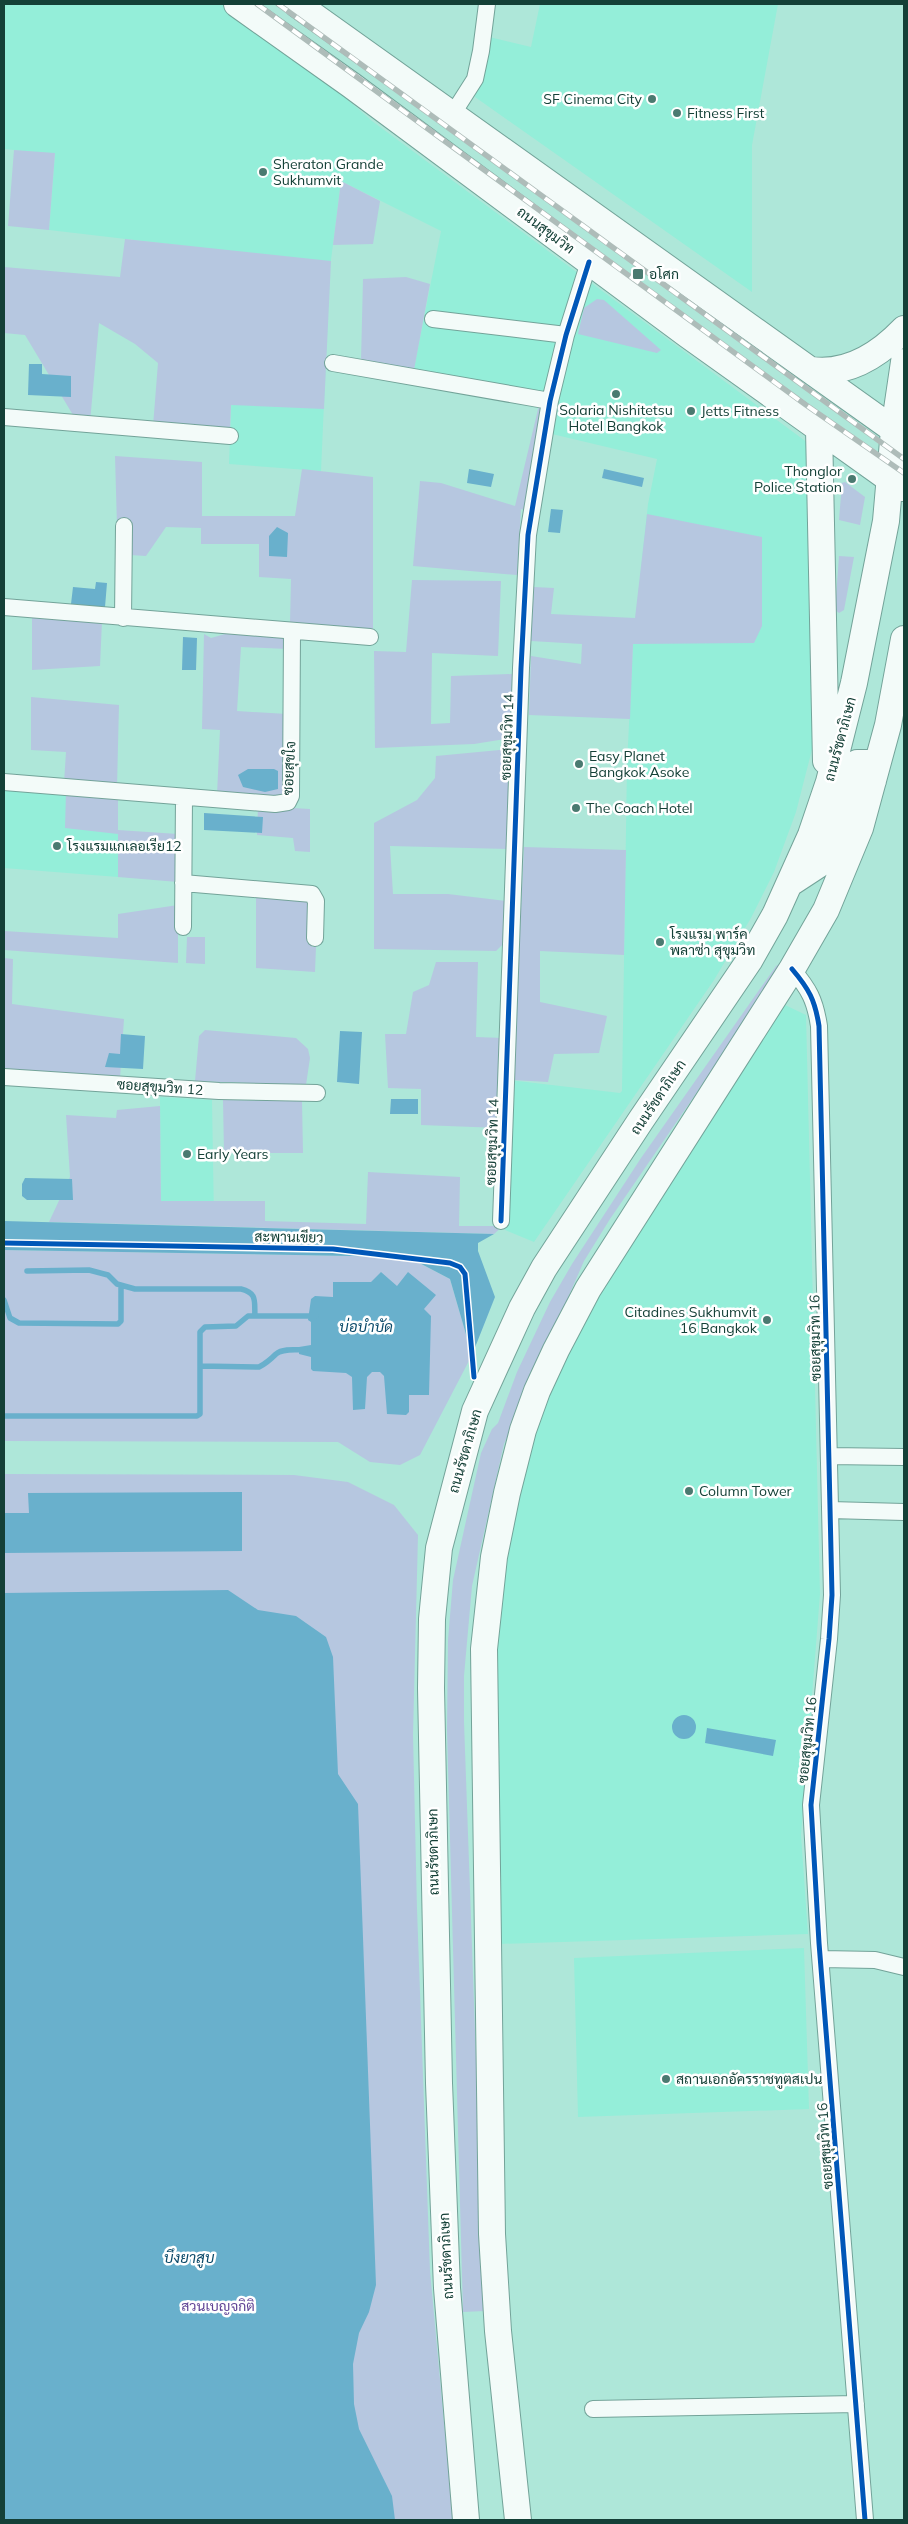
<svg xmlns="http://www.w3.org/2000/svg" width="908" height="2524" viewBox="0 0 908 2524" font-family="Mulish,Sarabun,sans-serif">
  <style>
    .built { fill: #94eed9 }
    .green { fill: #b6c7e0 }
    .water { fill: #69b0cc }
    .lines { fill: none; stroke-linecap: round; stroke-linejoin: round }
    .stream { stroke: #69b0cc; stroke-width: 5.5 }
    .minor-casing { stroke: #73a399; stroke-width: 18 }
    .primary-casing { stroke: #73a399; stroke-width: 28 }
    .minor { stroke: #f3fbf9; stroke-width: 16 }
    .primary { stroke: #f3fbf9; stroke-width: 26 }
    .rail-casing { stroke: #aebcb9; stroke-width: 5.5 }
    .rail { stroke: #fff; stroke-width: 4; stroke-dasharray: 11; stroke-linecap: butt }
    .cycleway-casing { stroke: #fff; stroke-width: 8 }
    .cycleway { stroke: #0057b8; stroke-width: 5 }
    .poi-dot { fill: #4a7a70; stroke: #fff; stroke-width: 2 }
    .labels { text-anchor: middle; stroke-width: 5; stroke-linejoin: round; paint-order: stroke }
    .poi-label { font-size: 14px; fill: #144037; stroke: #fff; text-anchor: start }
    .street-label { font-size: 14px; fill: #144037; stroke: #fff }
    .park-label { font-size: 14px; fill: #5e4194; stroke: #fff }
    .water-label { font-size: 15px; font-style: italic; fill: #0b4a6a; stroke: #fff }
  </style>
  <rect width="100%" height="100%" fill="#aee7d9"/>
  <path class="built" d="M 4,4 L 221,4 L 272,34 L 372,121 L 812,446 L 817,730 L 796,812 L 774,872 L 751,918 L 714,980 L 534,1242 L 505,1230 L 509,1080 L 620,1093 L 622,1091 L 627,764 L 633,644 L 648,504 L 657,459 L 552,434 L 559,408 L 411,384 L 441,231 L 341,181 L 330,268 L 321,471 L 229,464 L 237,252 L 49,230 L 55,154 L 4,149 Z
    M 540,4 L 778,4 L 752,145 L 752,292 L 475,97 L 485,36 L 531,47 Z
    M 4,787 L 118,796 L 118,877 L 4,868 Z
    M 783,1004 L 806,1015 L 820,1594 L 801,1835 L 808,1934 L 498,1944 L 497,1554 L 524,1434 L 573,1321 Z
    M 160,1097 L 212,1100 L 214,1220 L 161,1219 Z
    M 804,1948 L 809,2109 L 578,2117 L 574,1958 Z"/>
  <path class="green" d="M 14,150 L 55,153 L 49,230 L 8,226 Z
    M 341,181 L 380,201 L 373,244 L 333,245 Z
    M 125,239 L 331,261 L 324,409 L 231,405 L 230,431 L 153,426 L 158,363 L 135,344 L 99,323 L 90,422 L 76,420 L 25,335 L 4,333 L 4,267 L 120,277 Z
    M 406,277 L 430,284 L 414,370 L 361,360 L 363,279 Z
    M 597,299 L 604,300 L 661,350 L 657,353 L 578,334 L 584,308 Z
    M 539,405 L 545,406 L 524,510 L 521,509 L 517,575 L 413,566 L 420,481 L 441,483 L 515,506 Z
    M 115,456 L 202,462 L 202,516 L 295,516 L 302,469 L 373,477 L 373,632 L 290,623 L 291,579 L 259,577 L 259,544 L 201,544 L 201,528 L 166,527 L 146,556 L 130,555 L 117,526 Z
    M 845,482 L 865,497 L 860,525 L 839,520 L 842,483 Z
    M 647,514 L 762,537 L 762,626 L 754,643 L 633,644 L 630,719 L 529,715 L 531,656 L 581,664 L 582,644 L 531,641 L 534,587 L 554,588 L 551,614 L 635,618 Z
    M 839,556 L 854,557 L 844,610 L 839,613 L 835,610 Z
    M 412,580 L 501,581 L 498,656 L 432,653 L 431,724 L 450,723 L 451,676 L 512,674 L 511,738 L 474,744 L 375,748 L 374,651 L 406,652 Z
    M 32,615 L 102,621 L 100,666 L 32,670 Z
    M 204,634 L 211,638 L 225,634 L 285,637 L 287,649 L 241,647 L 237,711 L 287,714 L 287,792 L 279,800 L 217,795 L 220,730 L 202,729 Z
    M 31,697 L 119,705 L 117,787 L 64,783 L 66,752 L 31,750 Z
    M 510,749 L 508,849 L 390,846 L 393,894 L 448,894 L 506,901 L 505,942 L 496,951 L 374,949 L 374,823 L 417,800 L 435,778 L 436,756 Z
    M 66,792 L 118,796 L 118,830 L 178,834 L 178,882 L 118,877 L 118,834 L 65,828 Z
    M 258,806 L 310,809 L 310,852 L 295,851 L 293,838 L 257,835 Z
    M 524,847 L 626,850 L 624,955 L 540,951 L 540,1002 L 607,1016 L 599,1053 L 554,1054 L 548,1082 L 513,1080 Z
    M 256,895 L 305,896 L 313,903 L 312,947 L 316,947 L 315,972 L 256,968 Z
    M 178,905 L 178,963 L 4,950 L 4,931 L 118,938 L 118,914 Z
    M 187,937 L 205,937 L 205,964 L 186,963 Z
    M 4,958 L 13,959 L 12,1004 L 124,1019 L 120,1078 L 4,1070 Z
    M 436,962 L 478,962 L 476,1037 L 503,1038 L 500,1128 L 421,1125 L 421,1089 L 388,1088 L 385,1034 L 406,1034 L 413,992 L 429,985 Z
    M 781,963 L 778,974 L 610,1219 L 584,1261 L 504,1444 L 472,1586 L 464,1676 L 464,1722 L 485,2311 L 463,2312 L 447,1730 L 448,1640 L 453,1580 L 481,1453 L 492,1429 L 498,1423 L 517,1372 L 550,1302 L 572,1264 L 641,1158 L 776,966 Z
    M 205,1030 L 296,1038 L 308,1049 L 310,1058 L 306,1085 L 195,1081 L 199,1036 Z
    M 223,1100 L 302,1101 L 303,1153 L 224,1153 Z
    M 160,1106 L 161,1201 L 265,1201 L 265,1221 L 366,1224 L 368,1172 L 460,1177 L 459,1226 L 503,1226 L 494,1234 L 49,1222 L 70,1177 L 66,1115 L 116,1118 L 117,1110 Z
    M 4,1250 L 408,1257 L 450,1279 L 472,1355 L 420,1455 L 400,1465 L 370,1462 L 338,1442 L 4,1441 Z
    M 4,1474 L 294,1475 L 348,1482 L 394,1505 L 418,1535 L 413,1735 L 417,1909 L 430,2271 L 453,2520 L 4,2520 Z"/>
  <path class="water" d="M 29,364 L 42,364 L 42,374 L 71,376 L 71,397 L 28,395 Z
    M 469,469 L 494,474 L 491,487 L 467,483 Z
    M 604,469 L 644,478 L 642,487 L 602,478 Z
    M 551,509 L 563,510 L 560,533 L 548,532 Z
    M 277,527 L 288,533 L 287,557 L 269,556 L 269,536 Z
    M 96,582 L 107,583 L 105,607 L 71,604 L 73,587 L 95,589 Z
    M 183,637 L 197,638 L 196,670 L 182,670 Z
    M 248,769 L 274,769 L 278,771 L 278,789 L 265,792 L 243,787 L 238,775 Z
    M 204,813 L 263,817 L 262,833 L 204,830 Z
    M 340,1031 L 362,1032 L 359,1084 L 337,1082 Z
    M 121,1034 L 145,1036 L 143,1069 L 105,1067 L 109,1053 L 120,1054 Z
    M 391,1099 L 418,1099 L 418,1114 L 390,1114 Z
    M 25,1178 L 72,1179 L 73,1200 L 27,1200 L 22,1196 L 22,1184 Z
    M 4,1221 L 494,1234 L 478,1243 L 478,1251 L 495,1297 L 472,1355 L 450,1279 L 408,1257 L 4,1250 Z
    M 381,1272 L 397,1286 L 408,1272 L 436,1295 L 424,1309 L 431,1316 L 429,1395 L 409,1395 L 409,1412 L 406,1415 L 387,1414 L 384,1376 L 380,1372 L 372,1372 L 367,1377 L 365,1409 L 353,1410 L 352,1377 L 346,1373 L 313,1371 L 311,1369 L 311,1357 L 299,1354 L 299,1347 L 311,1345 L 311,1322 L 308,1320 L 311,1299 L 315,1296 L 333,1297 L 333,1282 L 371,1282 Z
    M 242,1492 L 242,1551 L 4,1553 L 4,1513 L 29,1513 L 28,1493 Z
    M 228,1590 L 258,1610 L 296,1616 L 326,1637 L 333,1657 L 338,1774 L 358,1804 L 376,2285 L 369,2312 L 359,2333 L 353,2364 L 354,2404 L 359,2429 L 392,2496 L 395,2520 L 4,2520 L 4,1593 Z
    M672 1727a12 12 0 1 1 24 0a12 12 0 1 1-24 0Z
    M 707,1728 L 776,1740 L 773,1756 L 705,1743 Z"/>
  <g class="lines">
    <path class="stream" d="M 27,1271 L 89,1270 L 108,1275 L 117,1284 L 135,1289 L 241,1289 C 258,1293 254,1302 255,1316
      M 4,1300 L 10,1318 L 19,1323 L 118,1324 L 121,1321 L 121,1285
      M 200,1366 L 259,1367 C 267,1363 270,1360 276,1354 C 283,1348 296,1350 305,1350
      M 4,1416 L 197,1416 L 200,1414 L 200,1332 L 205,1327 L 236,1326 L 248,1316 L 316,1316"/>
    <g class="minor-casing">
      <path id="minor" d="M 452,115 L 475,79 L 481,51 L 487,4
        M 433,319 L 566,335
        M 333,363 L 550,401
        M 4,417 L 230,436
        M 4,607 L 370,637
        M 123,618 L 124,526
        M 4,782 L 275,804 L 288,802 L 291,796 L 292,631
        M 183,883 L 312,894 L 316,901 L 315,938
        M 183,927 L 184,797
        M 792,969 C 809,989 815,1000 819,1026 L 832,1595 L 829,1639 L 811,1805 L 819,1943 L 865,2520
        M 4,1077 L 219,1091 L 317,1093
        M 501,1221 L 521,668 L 528,535 L 550,401 L 566,335 L 589,262
        M 829,1456 L 904,1457
        M 830,1510 L 904,1512
        M 822,1959 L 875,1960 L 904,1967
        M 593,2409 L 856,2404"/>
    </g>
    <g class="primary-casing">
      <path id="primary" d="M 237,4 L 351,85 L 688,335 L 902,488
        M 297,4 L 904,437
        M 811,370 C 848,375 880,354 904,329
        M 819,429 L 826,761
        M 789,884 L 818,865 L 827,848 L 851,770 L 857,763 L 868,763 L 873,781
        M 466,2520 L 447,2288 L 439,2083 L 431,1688 L 432,1619 L 439,1548 L 475,1411 L 522,1308 L 544,1268 L 641,1120 L 749,961 L 775,915 L 811,835 L 829,782 L 854,683 L 886,521 L 894,430 L 904,362
        M 518,2520 L 498,2331 L 492,2234 L 484,1649 L 494,1557 L 507,1493 L 523,1430 L 537,1391 L 556,1350 L 588,1289 L 792,969 L 826,910 L 860,828 L 888,725 L 904,639"/>
    </g>
    <use href="#minor" class="minor"/>
    <use href="#primary" class="primary"/>
    <g class="rail-casing">
      <path id="rail" d="M 257,4 L 806,405 L 904,473
        M 278,4 L 904,459"/>
    </g>
    <use href="#rail" class="rail"/>
    <g class="cycleway-casing">
      <path id="cycleway" d="M 792,969 C 809,989 815,1000 819,1026 L 832,1595 L 829,1639 L 811,1805 L 819,1943 L 865,2520
        M 501,1221 L 521,668 L 528,535 L 550,401 L 566,335 L 589,262
        M 4,1243 L 333,1249 L 450,1263 L 460,1267 L 465,1274 L 474,1377"/>
    </g>
    <use href="#cycleway" class="cycleway"/>
  </g>
  <g class="poi-dot">
    <circle cx="652" cy="99" r="5"/>
    <circle cx="677" cy="113" r="5"/>
    <circle cx="263" cy="172" r="5"/>
    <rect x="632" y="268" width="12" height="12" rx="2.5"/>
    <circle cx="616" cy="394" r="5"/>
    <circle cx="691" cy="411" r="5"/>
    <circle cx="852" cy="479" r="5"/>
    <circle cx="579" cy="764" r="5"/>
    <circle cx="576" cy="808" r="5"/>
    <circle cx="57" cy="846" r="5"/>
    <circle cx="660" cy="942" r="5"/>
    <circle cx="187" cy="1154" r="5"/>
    <circle cx="767" cy="1320" r="5"/>
    <circle cx="689" cy="1491" r="5"/>
    <circle cx="666" cy="2079" r="5"/>
  </g>
  <g class="labels">
    <g class="poi-label">
      <text x="642" y="104" text-anchor="end">SF Cinema City</text>
      <text x="687" y="118">Fitness First</text>
      <text x="273" y="169">Sheraton Grande<tspan x="273" dy="16">Sukhumvit</tspan></text>
      <text x="649" y="279">อโศก</text>
      <text x="616" y="415" text-anchor="middle">Solaria Nishitetsu<tspan x="616" dy="16">Hotel Bangkok</tspan></text>
      <text x="701" y="416">Jetts Fitness</text>
      <text x="842" y="476" text-anchor="end">Thonglor<tspan x="842" dy="16">Police Station</tspan></text>
      <text x="589" y="761">Easy Planet<tspan x="589" dy="16">Bangkok Asoke</tspan></text>
      <text x="586" y="813">The Coach Hotel</text>
      <text x="67" y="851">โรงแรมแกเลอเรีย12</text>
      <text x="670" y="939">โรงแรม พาร์ค<tspan x="670" dy="16">พลาซ่า สุขุมวิท</tspan></text>
      <text x="197" y="1159">Early Years</text>
      <text x="757" y="1317" text-anchor="end">Citadines Sukhumvit<tspan x="757" dy="16">16 Bangkok</tspan></text>
      <text x="699" y="1496">Column Tower</text>
      <text x="676" y="2084">สถานเอกอัครราชทูตสเปน</text>
    </g>
    <g class="street-label">
      <text transform="translate(546 230) rotate(37)" y="5">ถนนสุขุมวิท</text>
      <text transform="translate(507 737) rotate(-88)" y="5">ซอยสุขุมวิท 14</text>
      <text transform="translate(840 739) rotate(-75)" y="5">ถนนรัชดาภิเษก</text>
      <text transform="translate(289 768) rotate(-87)" y="5">ซอยสุขใจ</text>
      <text transform="translate(160 1087) rotate(4)" y="5">ซอยสุขุมวิท 12</text>
      <text transform="translate(658 1097) rotate(-56)" y="5">ถนนรัชดาภิเษก</text>
      <text transform="translate(492 1142) rotate(-88)" y="5">ซอยสุขุมวิท 14</text>
      <text transform="translate(289 1237) rotate(1)" y="5">สะพานเขียว</text>
      <text transform="translate(815 1338) rotate(-91)" y="5">ซอยสุขุมวิท 16</text>
      <text transform="translate(465 1451) rotate(-74)" y="5">ถนนรัชดาภิเษก</text>
      <text transform="translate(807 1740) rotate(-84)" y="5">ซอยสุขุมวิท 16</text>
      <text transform="translate(433 1852) rotate(-91)" y="5">ถนนรัชดาภิเษก</text>
      <text transform="translate(825 2146) rotate(-94)" y="5">ซอยสุขุมวิท 16</text>
      <text transform="translate(446 2256) rotate(-93)" y="5">ถนนรัชดาภิเษก</text>
    </g>
    <g class="park-label">
      <text x="218" y="2311">สวนเบญจกิติ</text>
    </g>
    <g class="water-label">
      <text x="366" y="1332">บ่อบำบัด</text>
      <text x="189" y="2263">บึงยาสูบ</text>
    </g>
  </g>
  <rect width="908" height="2524" fill="none" stroke="#144037" stroke-width="10"/>
</svg>
